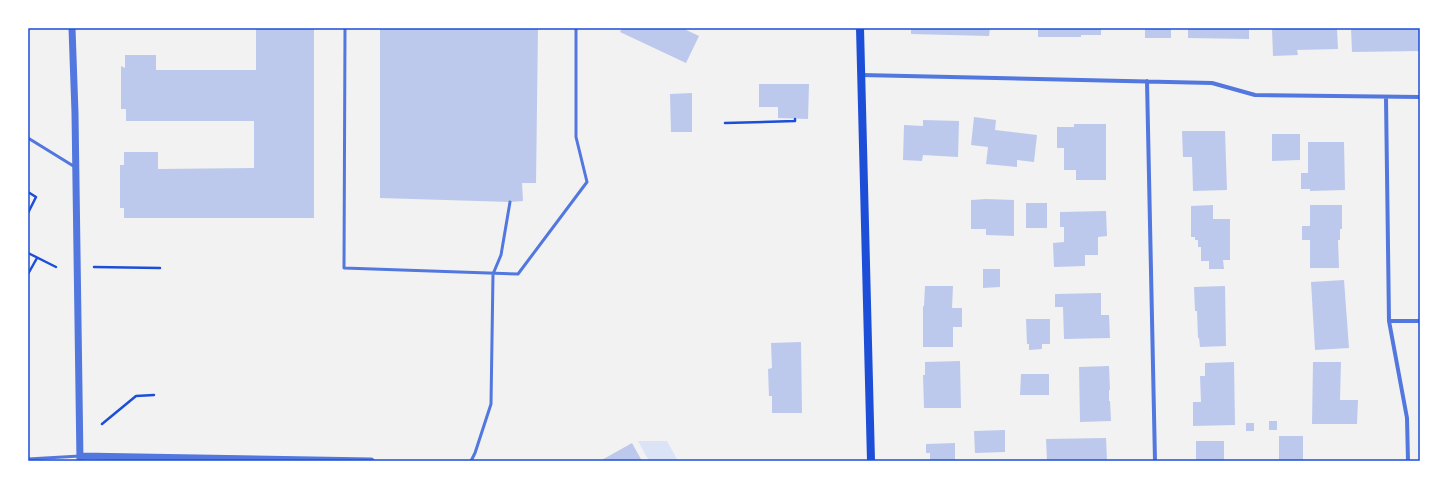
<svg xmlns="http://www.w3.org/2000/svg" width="1448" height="489" viewBox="0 0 1448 489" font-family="'Golos Text',sans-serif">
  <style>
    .green { fill: #dbe4f7 }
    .building { fill: #bdc9ec }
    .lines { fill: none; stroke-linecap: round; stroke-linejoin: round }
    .path { stroke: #1d4ed8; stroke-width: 2.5 }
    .service { stroke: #5277de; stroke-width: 3 }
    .minor { stroke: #5277de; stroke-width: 4 }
    .tertiary { stroke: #5277de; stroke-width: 7 }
    .secondary { stroke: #1d4ed8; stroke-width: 8 }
    .neatline { fill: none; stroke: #1d4ed8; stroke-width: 1.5 }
  </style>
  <rect width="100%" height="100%" fill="#f2f2f2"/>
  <path class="green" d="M 638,441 L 667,441 L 678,461 L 649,461 Z"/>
  <path class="building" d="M 256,28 L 314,28 L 314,218 L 124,218 L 124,208 L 120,208 L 120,165 L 124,165 L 124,152 L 158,152 L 158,169 L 254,168 L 254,121 L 126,121 L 126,109 L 121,109 L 121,66 L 125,68 L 125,55 L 156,55 L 156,70 L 256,70 Z
    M 380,28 L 538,28 L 536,183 L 522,183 L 523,201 L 510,202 L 380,198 Z
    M 622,28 L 682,28 L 699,36 L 686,63 L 620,32 Z
    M 911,28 L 990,28 L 989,36 L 911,34 Z
    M 1038,28 L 1101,28 L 1101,35 L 1081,35 L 1081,37 L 1038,37 Z
    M 1145,28 L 1171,28 L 1171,38 L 1145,38 Z
    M 1188,28 L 1249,28 L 1249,39 L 1188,38 Z
    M 1272,28 L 1337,28 L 1338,49 L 1297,50 L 1298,55 L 1273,56 Z
    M 1351,28 L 1420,28 L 1420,51 L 1352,52 Z
    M 759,84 L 809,84 L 808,119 L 778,118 L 778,107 L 759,107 Z
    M 692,93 L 692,132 L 671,132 L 670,94 Z
    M 974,117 L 996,120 L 995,130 L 1037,135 L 1034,162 L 1017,160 L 1017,167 L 986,164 L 988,147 L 971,145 Z
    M 923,120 L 959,121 L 958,157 L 923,155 L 922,161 L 903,160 L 904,125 L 923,126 Z
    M 1074,124 L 1106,124 L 1106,180 L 1076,180 L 1076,170 L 1064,170 L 1064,148 L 1057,148 L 1057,127 L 1074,127 Z
    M 1182,131 L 1225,131 L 1227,190 L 1193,191 L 1192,157 L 1183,157 Z
    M 1272,134 L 1300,134 L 1300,160 L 1272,161 Z
    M 1308,142 L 1344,142 L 1345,190 L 1310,191 L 1310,189 L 1301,189 L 1301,173 L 1308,173 Z
    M 986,199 L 1014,200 L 1014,236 L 986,235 L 986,229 L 971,229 L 971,200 Z
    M 1026,203 L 1047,203 L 1047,228 L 1026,228 Z
    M 1213,205 L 1213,219 L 1230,219 L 1230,260 L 1223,260 L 1224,269 L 1209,269 L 1209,261 L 1201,261 L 1201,247 L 1198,247 L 1198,240 L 1195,240 L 1195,237 L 1191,237 L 1191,206 Z
    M 1310,205 L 1342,205 L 1342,229 L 1340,229 L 1340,240 L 1338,240 L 1339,268 L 1310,268 L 1310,240 L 1302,240 L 1302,226 L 1310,226 Z
    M 1106,211 L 1107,236 L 1098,237 L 1098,255 L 1085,255 L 1085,266 L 1054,267 L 1053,243 L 1064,242 L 1064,227 L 1060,227 L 1060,212 Z
    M 983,269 L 1000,269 L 1000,287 L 983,288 Z
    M 1344,280 L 1349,348 L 1315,350 L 1311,282 Z
    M 925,286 L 953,286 L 952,308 L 962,308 L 962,327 L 953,327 L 953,347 L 923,347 L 923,306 L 924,306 Z
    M 1225,286 L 1226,346 L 1200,347 L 1199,338 L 1198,338 L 1197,311 L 1195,311 L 1194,287 Z
    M 1101,293 L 1101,315 L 1109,315 L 1110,338 L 1064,339 L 1063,307 L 1055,307 L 1055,294 Z
    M 1026,319 L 1050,319 L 1050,344 L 1042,344 L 1042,349 L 1029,350 L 1029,344 L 1027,344 Z
    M 801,342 L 802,413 L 772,413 L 772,396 L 769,396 L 768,369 L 772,368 L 771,343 Z
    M 960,361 L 961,408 L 924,408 L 923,375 L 925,375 L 925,362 Z
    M 1234,362 L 1235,425 L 1193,426 L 1193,402 L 1201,402 L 1200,376 L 1205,376 L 1205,363 Z
    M 1313,362 L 1341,362 L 1340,400 L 1358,400 L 1357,424 L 1312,424 Z
    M 1109,366 L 1110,390 L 1109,390 L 1109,401 L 1110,401 L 1111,421 L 1080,422 L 1079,367 Z
    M 1021,374 L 1049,374 L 1049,395 L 1020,395 Z
    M 1269,421 L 1277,421 L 1277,430 L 1269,430 Z
    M 1246,423 L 1254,423 L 1254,431 L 1246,431 Z
    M 1005,430 L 1005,452 L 975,453 L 974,431 Z
    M 1279,436 L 1303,436 L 1303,461 L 1279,461 Z
    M 1106,438 L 1107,461 L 1047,461 L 1046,439 Z
    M 1196,441 L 1224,441 L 1224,461 L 1196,461 Z
    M 632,443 L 642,461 L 600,461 Z
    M 955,443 L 955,461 L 930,461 L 930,453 L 926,453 L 926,444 Z"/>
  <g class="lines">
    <path class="path" d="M 725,123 L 795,121 L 795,119
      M 28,192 L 36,197 L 28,213
      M 28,253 L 56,267
      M 94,267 L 160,268
      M 28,274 L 37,258
      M 102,424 L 136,396 L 154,395"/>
    <path class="service" d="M 345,28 L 344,268 L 518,274 L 587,182 L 576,137 L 576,28
      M 28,138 L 75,167
      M 28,459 L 80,456
      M 471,461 L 475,453 L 491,404 L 493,274 L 501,255 L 510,202"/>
    <path class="minor" d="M 861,75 L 1212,83 L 1255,95 L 1420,97
      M 1147,81 L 1155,461
      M 1386,98 L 1389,321 L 1407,418 L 1408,461
      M 1389,321 L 1420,321"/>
    <path class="tertiary" d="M 72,28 L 75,113 L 80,461
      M 80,456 L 371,461"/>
    <path class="secondary" d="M 860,28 L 871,461"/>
  </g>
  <rect width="1448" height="489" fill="none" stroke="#ffffff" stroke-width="58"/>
  <rect x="29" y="29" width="1390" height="431" class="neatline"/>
</svg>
